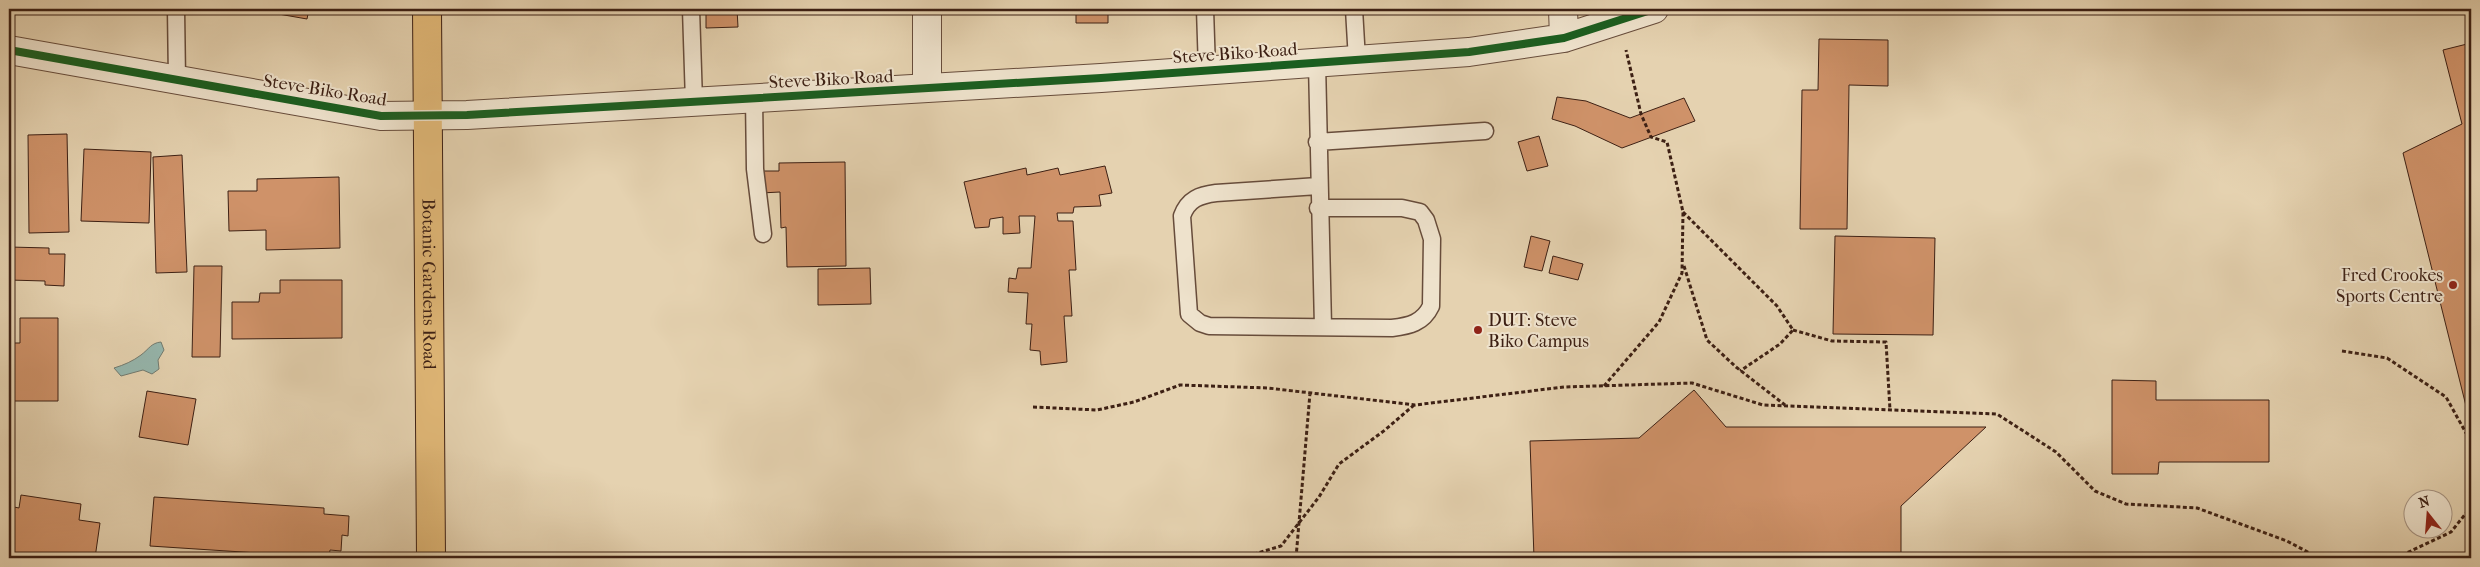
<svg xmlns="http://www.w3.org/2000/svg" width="2480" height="567" viewBox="0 0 2480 567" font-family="'IM FELL French Canon',serif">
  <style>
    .water { fill: #96b7ae; stroke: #727b70 }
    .building { fill: #cf9269; stroke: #3d2014 }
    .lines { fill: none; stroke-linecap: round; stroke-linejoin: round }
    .service-casing { stroke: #674c3b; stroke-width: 19 }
    .minor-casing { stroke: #674c3b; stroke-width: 30 }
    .primary-casing { stroke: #3d2014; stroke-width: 30 }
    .path { stroke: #3d2014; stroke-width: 3; stroke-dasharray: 4 2.5; stroke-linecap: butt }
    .service { stroke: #eee2cc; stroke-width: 16 }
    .minor { stroke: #eee2cc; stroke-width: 28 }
    .primary { stroke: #e2b978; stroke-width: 28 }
    .cycleway-casing { stroke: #eee2cc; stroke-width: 11 }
    .cycleway { stroke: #1b5e20; stroke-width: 8 }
    .poi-dot { fill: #8f2418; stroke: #eee2cc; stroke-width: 2 }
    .labels { text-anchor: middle; stroke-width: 4; stroke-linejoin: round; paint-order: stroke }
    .street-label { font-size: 18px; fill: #3d2014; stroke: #eee2cc }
    .poi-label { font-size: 18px; fill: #3d2014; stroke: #eee2cc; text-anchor: end }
  </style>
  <rect width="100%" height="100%" fill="#e5d2b0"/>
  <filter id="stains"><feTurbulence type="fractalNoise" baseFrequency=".004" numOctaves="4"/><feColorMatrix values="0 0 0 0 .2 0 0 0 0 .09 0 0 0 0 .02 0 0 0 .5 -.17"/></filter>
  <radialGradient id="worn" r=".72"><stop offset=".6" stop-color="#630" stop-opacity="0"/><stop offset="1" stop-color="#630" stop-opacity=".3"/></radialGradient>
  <path class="water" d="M 161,342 L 164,350 L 158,360 L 159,369 L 152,374 L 143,370 L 121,376 L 114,368 C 124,365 133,361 141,355 C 149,349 151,343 161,342 Z"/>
  <path class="building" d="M 250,9 L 309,9 L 307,19 Z
    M 706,9 L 737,9 L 738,27 L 706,28 Z
    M 1076,9 L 1108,9 L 1108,23 L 1076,23 Z
    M 1819,39 L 1888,40 L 1888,86 L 1849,85 L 1847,229 L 1800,229 L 1802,90 L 1818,90 Z
    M 2471,43 L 2471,417 L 2469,418 L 2403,153 L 2462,124 L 2443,50 Z
    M 1557,97 L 1586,101 L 1630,118 L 1684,98 L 1695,121 L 1622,148 L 1575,126 L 1552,119 Z
    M 67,134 L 69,232 L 29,233 L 28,135 Z
    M 1539,136 L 1548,166 L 1527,171 L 1518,142 Z
    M 84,149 L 151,152 L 149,223 L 81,221 Z
    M 182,155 L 187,272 L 156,273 L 153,157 Z
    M 845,162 L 846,266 L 787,267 L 786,227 L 781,228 L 780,192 L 761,193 L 761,171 L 779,171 L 779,163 Z
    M 1105,166 L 1112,193 L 1099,195 L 1101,206 L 1074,207 L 1073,213 L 1057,213 L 1058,221 L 1073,221 L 1076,270 L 1069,270 L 1072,316 L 1064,316 L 1067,362 L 1041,365 L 1040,351 L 1030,350 L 1032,324 L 1026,324 L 1028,293 L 1008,292 L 1009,278 L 1016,279 L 1018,268 L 1031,268 L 1035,216 L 1019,216 L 1020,233 L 1003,234 L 1003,217 L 990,219 L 989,227 L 975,228 L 964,182 L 1026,168 L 1027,175 L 1058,168 L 1060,175 Z
    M 339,177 L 340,248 L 266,250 L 266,230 L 229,231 L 228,191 L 257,191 L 257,179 Z
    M 1531,236 L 1550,241 L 1542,271 L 1524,267 Z
    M 1835,236 L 1935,238 L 1933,335 L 1833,334 Z
    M 9,247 L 49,248 L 49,254 L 65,254 L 64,286 L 45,285 L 45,281 L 9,280 Z
    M 1553,256 L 1583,264 L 1578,280 L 1549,273 Z
    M 194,266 L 222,266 L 220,357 L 192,357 Z
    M 870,268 L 871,304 L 818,305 L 818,269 Z
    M 280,280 L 342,280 L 342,338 L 232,339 L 232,302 L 259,302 L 260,293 L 280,293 Z
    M 20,318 L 58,318 L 58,401 L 9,401 L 9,343 L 20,343 Z
    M 2112,380 L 2156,381 L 2156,400 L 2269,400 L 2269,462 L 2159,462 L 2158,474 L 2112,474 Z
    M 1694,390 L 1726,427 L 1986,427 L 1901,506 L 1901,558 L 1534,558 L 1530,441 L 1639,438 Z
    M 147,391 L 196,399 L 188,445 L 139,437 Z
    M 21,495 L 81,504 L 79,520 L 100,523 L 95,558 L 9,558 L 9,506 L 19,508 Z
    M 154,497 L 324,508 L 324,514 L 349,516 L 348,536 L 342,535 L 341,551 L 330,550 L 329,558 L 304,558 L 304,556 L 150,546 Z"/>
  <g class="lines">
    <g class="service-casing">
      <path id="service" d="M 176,9 L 177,80
        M 691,9 L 694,102
        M 1205,9 L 1207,70
        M 1354,9 L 1357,60
        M 1317,63 L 1323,327
        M 754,98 L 755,169 L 763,234
        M 1317,142 L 1485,131
        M 1318,186 L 1216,193 C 1200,195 1188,199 1182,216 L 1189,314 L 1200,323 L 1209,326 L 1392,328 C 1409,326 1423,323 1431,306 L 1432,239 L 1426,220 L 1420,212 L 1402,208 L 1318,208"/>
    </g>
    <g class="minor-casing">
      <path id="minor" d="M 1563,9 L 1564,38
        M 9,50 L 381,116 L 467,115 L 1101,78 L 1469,52 L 1564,38 L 1654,9
        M 927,88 L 927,9"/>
    </g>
    <g class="primary-casing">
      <g id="primary">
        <path id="s1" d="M 427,9 L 431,558"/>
      </g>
    </g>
    <path class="path" d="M 1683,212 L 1777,306 L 1793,330 L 1780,344 L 1740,371
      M 1684,266 L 1707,340 L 1736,367 L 1785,405
      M 1793,330 L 1832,341 L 1886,342 L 1890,410
      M 2342,351 L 2387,358 L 2446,397 L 2471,442
      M 1604,386 L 1659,322 L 1682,273 L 1683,212 L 1667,142 L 1651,137 L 1641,114 L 1626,50
      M 1033,407 L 1097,410 L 1134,402 L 1180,385 L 1268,388 L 1415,405 L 1564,387 L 1692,383 L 1763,405 L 1997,414 L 2056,452 L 2095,491 L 2126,504 L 2197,508 L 2287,541 L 2319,558
      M 1241,558 L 1281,546 L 1319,497 L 1339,464 L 1385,430 L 1414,405
      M 1296,558 L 1310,393
      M 2396,558 L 2451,532 L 2471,507"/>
    <use href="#service" class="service"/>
    <use href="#minor" class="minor"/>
    <use href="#primary" class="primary"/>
    <g class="cycleway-casing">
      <path id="cycleway" d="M 9,50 L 381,116 L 467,115 L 1101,78 L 1469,52 L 1564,38 L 1654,9"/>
    </g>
    <use href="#cycleway" class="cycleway"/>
  </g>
  <g class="poi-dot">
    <circle cx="2453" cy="285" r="5"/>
    <circle cx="1478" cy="330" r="5"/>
  </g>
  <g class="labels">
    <g class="street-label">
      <text transform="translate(1235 53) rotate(-4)" y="6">Steve Biko Road</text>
      <text transform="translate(831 79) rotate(-3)" y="6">Steve Biko Road</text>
      <text transform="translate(325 90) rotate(9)" y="6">Steve Biko Road</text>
      <text dy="6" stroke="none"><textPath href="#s1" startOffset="275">Botanic Gardens Road</textPath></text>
    </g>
    <g class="poi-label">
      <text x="2443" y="281">Fred Crookes<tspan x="2443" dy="21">Sports Centre</tspan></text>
      <text x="1488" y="326" text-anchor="start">DUT: Steve<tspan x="1488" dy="21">Biko Campus</tspan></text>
    </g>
  </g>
  <rect width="2480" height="567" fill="none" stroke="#e5d2b0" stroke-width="30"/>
  <rect x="10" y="10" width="2460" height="547" fill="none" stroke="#3d2014" stroke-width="2.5"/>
  <rect x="15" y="15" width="2450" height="537" fill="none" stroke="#3d2014"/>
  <g transform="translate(2428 514) rotate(343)"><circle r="24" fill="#eee2cc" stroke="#a79482"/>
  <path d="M0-4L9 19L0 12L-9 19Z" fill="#8f2418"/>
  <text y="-8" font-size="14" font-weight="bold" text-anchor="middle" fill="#3d2014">N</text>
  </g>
  <rect width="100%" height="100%" filter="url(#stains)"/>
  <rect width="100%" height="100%" fill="url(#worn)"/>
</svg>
